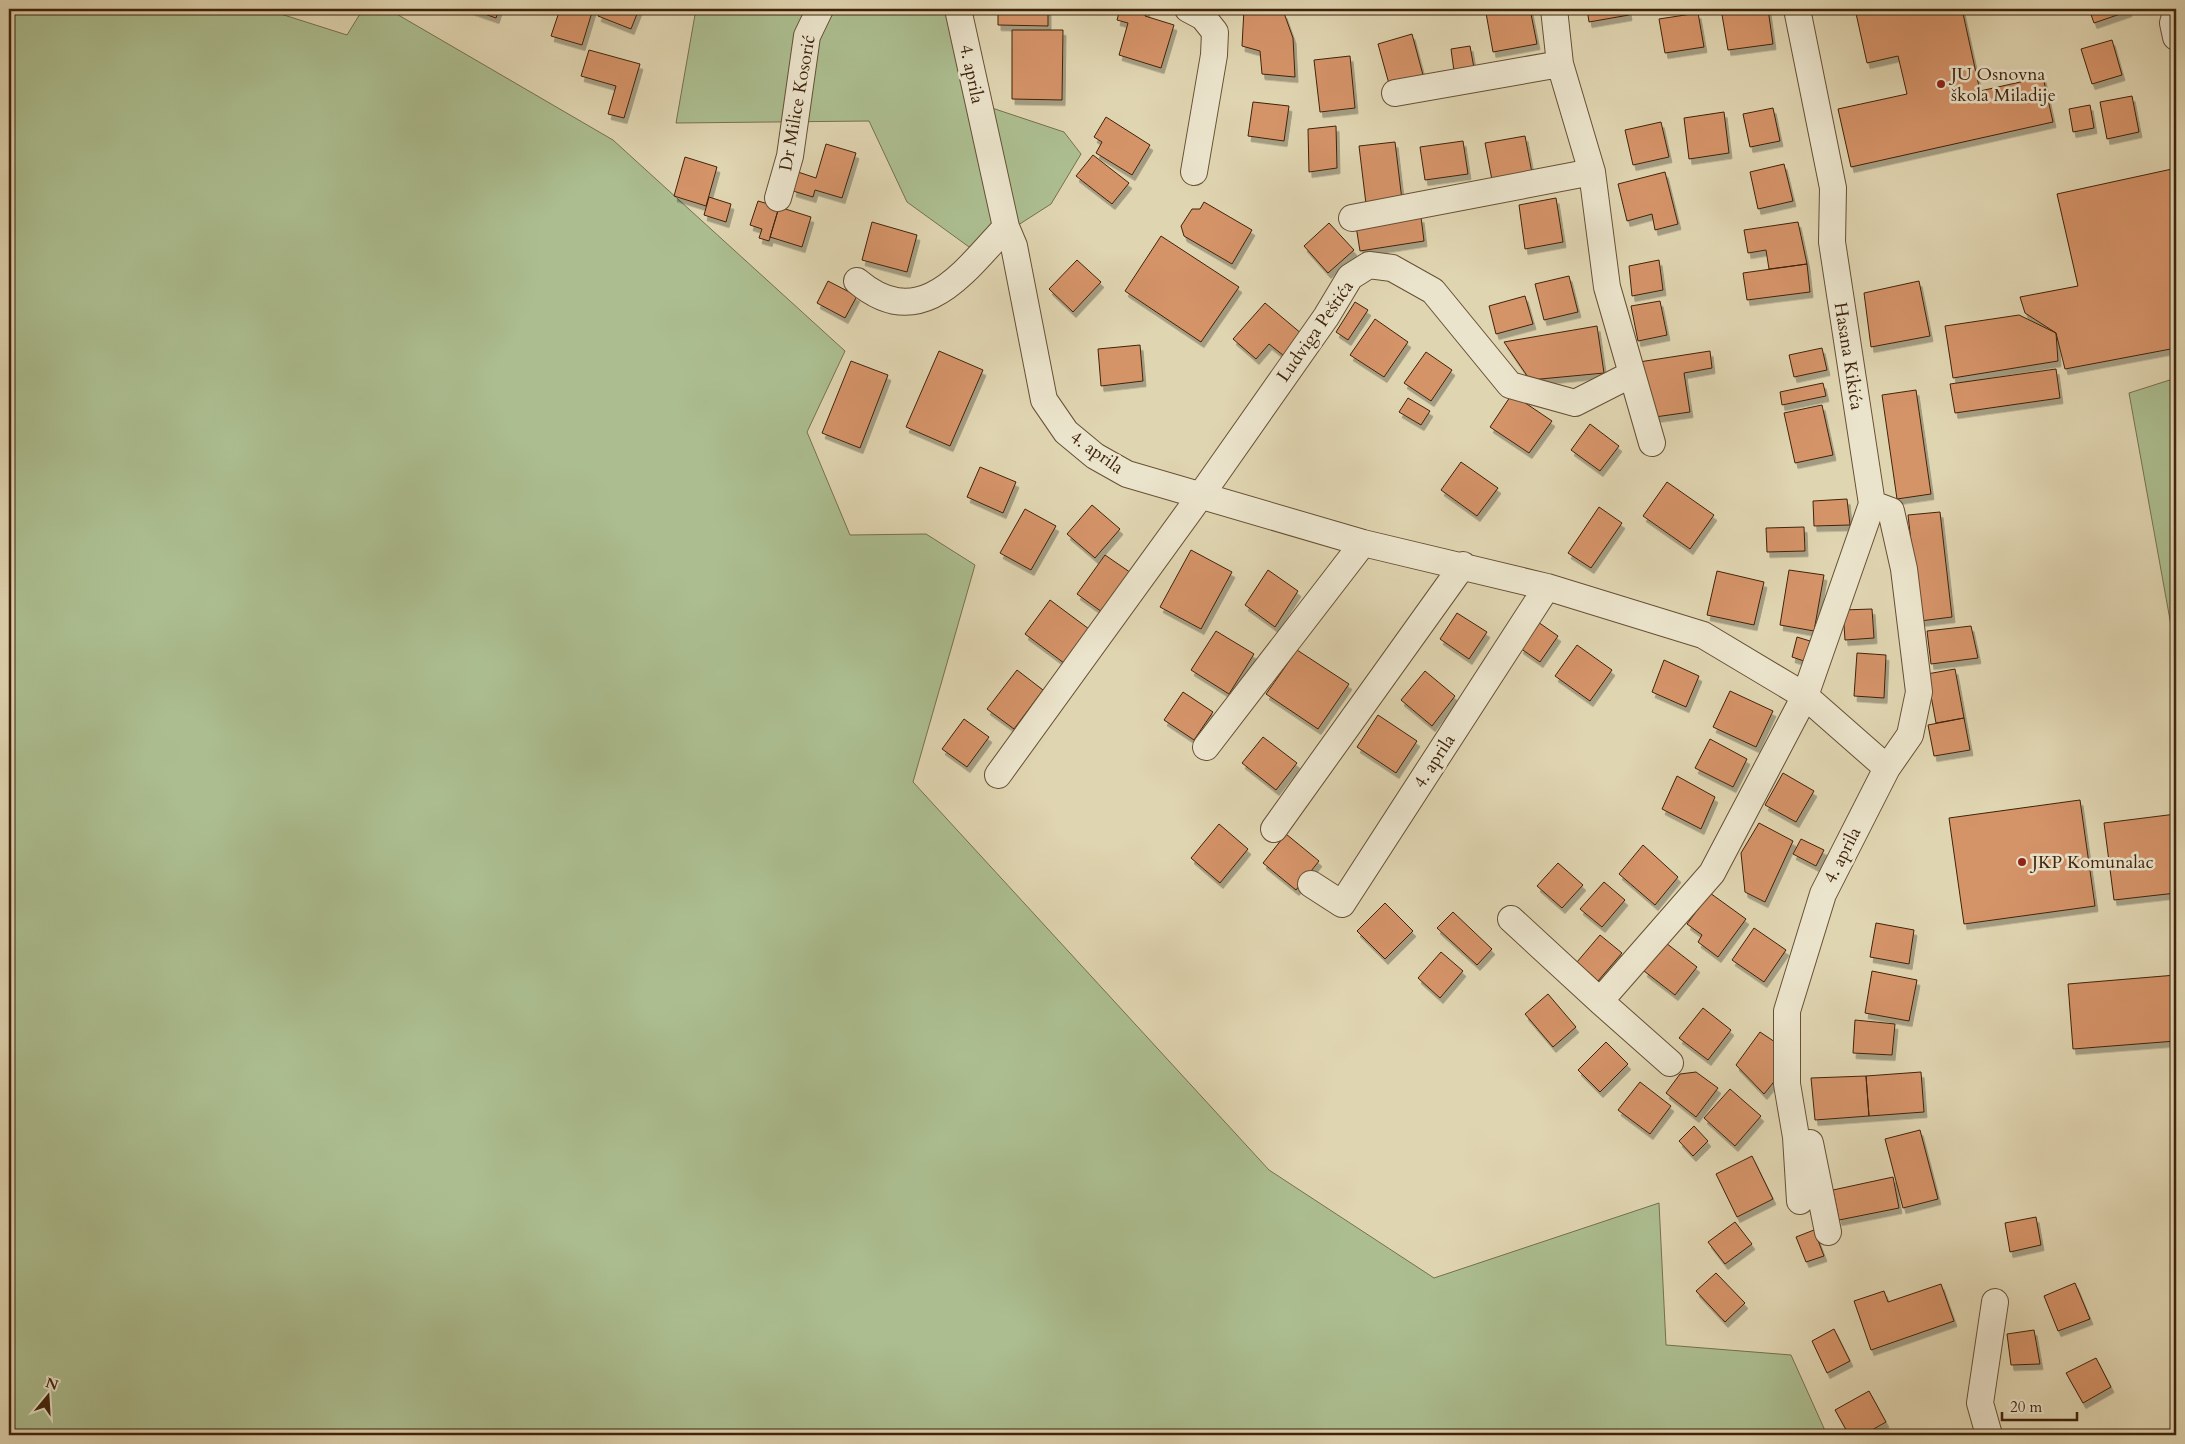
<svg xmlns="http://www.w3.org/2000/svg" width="2185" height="1444" viewBox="0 0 2185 1444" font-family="Cardo,serif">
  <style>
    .green { fill: #acbe90; stroke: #76704e }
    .building { fill: #d59368; stroke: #3f230b; filter: url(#shadow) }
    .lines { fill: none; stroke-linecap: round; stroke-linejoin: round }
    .minor-casing { stroke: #675034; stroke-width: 28 }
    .minor { stroke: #ebe4cc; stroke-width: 26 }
    .poi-dot { fill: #8f2418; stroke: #ebe4cc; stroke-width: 2 }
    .labels { text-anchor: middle; stroke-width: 5; stroke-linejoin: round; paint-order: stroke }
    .street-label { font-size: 18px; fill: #3f230b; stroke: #ebe4cc }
    .poi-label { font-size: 18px; fill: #3f230b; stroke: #ebe4cc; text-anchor: start }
  </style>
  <defs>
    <filter id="shadow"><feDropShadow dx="3" dy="5.5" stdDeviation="0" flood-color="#0004"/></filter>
  </defs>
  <rect width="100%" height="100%" fill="#e0d5b1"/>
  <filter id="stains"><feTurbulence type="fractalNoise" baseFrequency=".004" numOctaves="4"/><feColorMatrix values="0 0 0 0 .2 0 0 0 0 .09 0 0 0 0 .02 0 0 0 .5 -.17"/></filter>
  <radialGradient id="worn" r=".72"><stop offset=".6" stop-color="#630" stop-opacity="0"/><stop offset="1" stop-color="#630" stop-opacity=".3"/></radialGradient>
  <path class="green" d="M 9,9 L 265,9 L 347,35 L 363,9 L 388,9 L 613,140 L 845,351 L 807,432 L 850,535 L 926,534 L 975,565 L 913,782 L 1269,1170 L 1434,1278 L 1659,1203 L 1666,1345 L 1791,1355 L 1827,1435 L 9,1435 Z
    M 696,9 L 957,9 L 989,107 L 1064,132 L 1081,154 L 1051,204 L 976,252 L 907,202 L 869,121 L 676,123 Z
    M 2176,378 L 2176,653 L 2129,393 Z"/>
  <path class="building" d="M 470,9 L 499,9 L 496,18 Z
    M 560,9 L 593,9 L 582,45 L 551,36 Z
    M 601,9 L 639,9 L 631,29 L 598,16 Z
    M 998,9 L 1048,9 L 1048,26 L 998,25 Z
    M 1120,9 L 1147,9 L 1145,16 L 1174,25 L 1161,68 L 1119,55 L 1128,23 L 1117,20 Z
    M 1244,9 L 1284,13 L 1293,38 L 1295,77 L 1262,74 L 1260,51 L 1242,46 Z
    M 1507,9 L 1530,9 L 1537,44 L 1493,52 L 1486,13 Z
    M 1587,9 L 1628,9 L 1629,15 L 1589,22 Z
    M 1721,9 L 1768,9 L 1773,44 L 1728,50 Z
    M 1855,9 L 1962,9 L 1980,91 L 2043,77 L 2053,122 L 1851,167 L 1838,109 L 1907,94 L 1898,56 L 1867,63 Z
    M 2089,9 L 2128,9 L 2129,11 L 2094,23 Z
    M 1698,13 L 1704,47 L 1665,53 L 1659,19 Z
    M 1012,30 L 1063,30 L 1062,100 L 1012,99 Z
    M 1412,34 L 1423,75 L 1389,84 L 1378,44 Z
    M 2112,40 L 2122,75 L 2092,84 L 2081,49 Z
    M 1470,46 L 1474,68 L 1454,71 L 1451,49 Z
    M 589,50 L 640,64 L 624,118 L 608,114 L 616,86 L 581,76 Z
    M 1350,56 L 1355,108 L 1320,112 L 1314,60 Z
    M 2132,96 L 2139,132 L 2107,139 L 2100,102 Z
    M 1253,102 L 1289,106 L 1284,141 L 1248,136 Z
    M 2090,105 L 2094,128 L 2073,132 L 2069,109 Z
    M 1773,108 L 1780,141 L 1750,147 L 1743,114 Z
    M 1724,112 L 1729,153 L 1689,159 L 1684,118 Z
    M 1106,117 L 1150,145 L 1132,175 L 1096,153 L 1102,142 L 1094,137 Z
    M 1661,122 L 1669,157 L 1633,165 L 1625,130 Z
    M 1336,126 L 1337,168 L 1309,172 L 1308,129 Z
    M 1525,136 L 1532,173 L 1492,180 L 1485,143 Z
    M 1463,141 L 1468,174 L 1425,180 L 1420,147 Z
    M 1395,142 L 1402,200 L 1366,204 L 1359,146 Z
    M 826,144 L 856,153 L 842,198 L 815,190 L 813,197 L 793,191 L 798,172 L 816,178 Z
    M 1093,155 L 1129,183 L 1112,204 L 1076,176 Z
    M 685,157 L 717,167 L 706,206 L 674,196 Z
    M 1784,164 L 1793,201 L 1758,209 L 1750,172 Z
    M 2172,169 L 2176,218 L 2176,348 L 2065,369 L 2056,333 L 2025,313 L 2020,297 L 2078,286 L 2057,194 Z
    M 1665,172 L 1678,224 L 1655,230 L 1652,214 L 1627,221 L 1618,184 Z
    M 709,197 L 731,204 L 726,222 L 704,215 Z
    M 1556,198 L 1563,242 L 1525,249 L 1519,205 Z
    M 758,201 L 779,207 L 769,241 L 759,238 L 762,229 L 750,225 Z
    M 1204,202 L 1252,230 L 1232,264 L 1184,236 L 1181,226 L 1192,209 L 1200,209 Z
    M 779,207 L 811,217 L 802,247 L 770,237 Z
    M 1421,217 L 1424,241 L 1360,251 L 1356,226 Z
    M 872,222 L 917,235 L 907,272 L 862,260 Z
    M 1798,222 L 1807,264 L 1769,269 L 1766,250 L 1748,253 L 1744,230 Z
    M 1329,223 L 1354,250 L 1328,273 L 1304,246 Z
    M 1161,236 L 1239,287 L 1201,342 L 1125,291 Z
    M 1077,260 L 1101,282 L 1073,312 L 1049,289 Z
    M 1659,260 L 1663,290 L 1632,296 L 1629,266 Z
    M 1807,264 L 1810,292 L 1747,300 L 1743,273 Z
    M 1569,276 L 1578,312 L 1544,320 L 1535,284 Z
    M 828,281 L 857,296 L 845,318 L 817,303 Z
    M 1919,281 L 1930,336 L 1871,347 L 1864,293 Z
    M 1525,296 L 1533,324 L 1496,334 L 1489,306 Z
    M 1660,301 L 1667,335 L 1638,341 L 1631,306 Z
    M 1355,302 L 1368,310 L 1348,340 L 1336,332 Z
    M 1265,303 L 1302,334 L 1284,356 L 1269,344 L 1256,359 L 1233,339 Z
    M 2019,315 L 2056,333 L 2058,361 L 1953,378 L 1945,326 Z
    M 1375,319 L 1408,342 L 1384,377 L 1350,355 Z
    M 1597,326 L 1604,373 L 1530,380 L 1504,342 Z
    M 1140,345 L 1143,381 L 1101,386 L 1098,349 Z
    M 1822,348 L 1827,370 L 1794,377 L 1789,355 Z
    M 939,351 L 983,370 L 950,446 L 906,427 Z
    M 1710,351 L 1712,368 L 1684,373 L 1690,412 L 1648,418 L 1639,362 Z
    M 1426,352 L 1452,370 L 1431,401 L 1404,383 Z
    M 851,361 L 888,375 L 860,448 L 822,433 Z
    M 2056,369 L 2060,398 L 1955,413 L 1950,384 Z
    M 1823,383 L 1826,396 L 1782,405 L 1780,392 Z
    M 1916,390 L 1931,494 L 1897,499 L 1882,395 Z
    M 1512,394 L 1552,421 L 1529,453 L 1490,427 Z
    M 1408,398 L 1430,411 L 1421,425 L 1399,412 Z
    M 1822,405 L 1833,455 L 1795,463 L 1784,413 Z
    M 1590,424 L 1619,446 L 1600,471 L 1571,450 Z
    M 1461,462 L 1498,488 L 1477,516 L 1441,490 Z
    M 980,467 L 1016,482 L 1003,513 L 967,497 Z
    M 1667,482 L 1714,515 L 1690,549 L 1643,516 Z
    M 1847,499 L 1850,525 L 1814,526 L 1813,501 Z
    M 1092,505 L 1120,529 L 1095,558 L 1067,534 Z
    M 1599,507 L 1622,523 L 1591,568 L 1568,553 Z
    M 1025,509 L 1056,526 L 1031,570 L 1000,553 Z
    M 1940,512 L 1952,617 L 1920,621 L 1908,515 Z
    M 1804,527 L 1805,551 L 1767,552 L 1766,528 Z
    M 1191,550 L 1232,572 L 1201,629 L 1160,607 Z
    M 1105,555 L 1137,577 L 1109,617 L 1077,594 Z
    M 1268,570 L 1298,591 L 1275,627 L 1245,605 Z
    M 1789,570 L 1824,575 L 1814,631 L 1780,625 Z
    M 1717,571 L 1764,582 L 1754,625 L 1707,615 Z
    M 1050,600 L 1089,629 L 1064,663 L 1025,634 Z
    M 1872,609 L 1874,638 L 1845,640 L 1843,610 Z
    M 1457,613 L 1487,632 L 1469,659 L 1440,639 Z
    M 1538,622 L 1558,636 L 1540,662 L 1520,648 Z
    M 1971,626 L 1978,658 L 1931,664 L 1927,631 Z
    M 1216,631 L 1254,654 L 1229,694 L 1191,670 Z
    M 1797,637 L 1810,641 L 1804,661 L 1792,657 Z
    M 1577,645 L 1612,670 L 1590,701 L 1555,676 Z
    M 1297,650 L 1349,684 L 1318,729 L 1266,694 Z
    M 1857,653 L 1886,655 L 1884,698 L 1854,696 Z
    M 1664,660 L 1699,676 L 1686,707 L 1652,692 Z
    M 1955,669 L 1964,718 L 1936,723 L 1927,674 Z
    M 1017,670 L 1043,690 L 1014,729 L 987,709 Z
    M 1425,671 L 1455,696 L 1432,726 L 1401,700 Z
    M 1730,691 L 1773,711 L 1756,747 L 1713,727 Z
    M 1183,692 L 1213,712 L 1194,740 L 1164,720 Z
    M 1378,715 L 1417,741 L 1396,773 L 1357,747 Z
    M 1964,718 L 1970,750 L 1934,756 L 1928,725 Z
    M 964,719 L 989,737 L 967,767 L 942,749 Z
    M 1263,737 L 1297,763 L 1276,790 L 1242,763 Z
    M 1710,739 L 1747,759 L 1733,787 L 1695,768 Z
    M 1783,773 L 1814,791 L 1796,822 L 1765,805 Z
    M 1677,776 L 1715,797 L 1701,829 L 1662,809 Z
    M 2080,800 L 2095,906 L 1964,924 L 1949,818 Z
    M 2176,814 L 2176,893 L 2114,900 L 2104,823 Z
    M 1759,823 L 1793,841 L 1765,902 L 1745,892 L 1741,853 Z
    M 1219,824 L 1248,849 L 1220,883 L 1191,858 Z
    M 1286,834 L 1319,861 L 1296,890 L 1263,863 Z
    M 1801,839 L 1824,850 L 1816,866 L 1793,854 Z
    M 1643,845 L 1678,877 L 1655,905 L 1619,874 Z
    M 1558,863 L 1583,885 L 1562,908 L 1537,886 Z
    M 1604,882 L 1625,900 L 1602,927 L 1580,909 Z
    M 1710,893 L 1746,919 L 1718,957 L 1698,942 L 1702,935 L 1687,924 Z
    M 1385,903 L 1413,931 L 1385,959 L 1357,931 Z
    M 1453,912 L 1492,949 L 1477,965 L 1437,928 Z
    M 1876,923 L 1914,930 L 1909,964 L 1870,957 Z
    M 1754,928 L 1786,950 L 1764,982 L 1732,960 Z
    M 1600,935 L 1622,953 L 1598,981 L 1577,962 Z
    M 1666,943 L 1697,967 L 1675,995 L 1644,971 Z
    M 1441,952 L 1463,971 L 1440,998 L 1418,978 Z
    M 1872,971 L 1917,980 L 1909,1021 L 1865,1013 Z
    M 2176,975 L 2176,1041 L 2073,1049 L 2068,984 Z
    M 1548,994 L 1576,1027 L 1553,1047 L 1525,1014 Z
    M 1703,1008 L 1731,1030 L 1708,1060 L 1679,1038 Z
    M 1855,1020 L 1895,1024 L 1892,1055 L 1853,1053 Z
    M 1760,1032 L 1775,1042 L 1777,1078 L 1764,1094 L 1736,1065 Z
    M 1606,1042 L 1628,1064 L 1600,1092 L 1578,1070 Z
    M 1696,1072 L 1718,1088 L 1696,1117 L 1666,1093 L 1680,1074 Z
    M 1921,1072 L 1924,1112 L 1869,1116 L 1866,1076 Z
    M 1866,1076 L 1869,1116 L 1815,1120 L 1811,1078 Z
    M 1640,1082 L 1671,1106 L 1650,1134 L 1618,1110 Z
    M 1730,1089 L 1761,1116 L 1735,1146 L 1704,1118 Z
    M 1694,1126 L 1708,1141 L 1693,1156 L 1679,1141 Z
    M 1920,1130 L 1938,1199 L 1903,1208 L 1885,1139 Z
    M 1752,1156 L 1773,1199 L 1737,1217 L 1716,1174 Z
    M 1893,1177 L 1899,1208 L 1839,1220 L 1833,1190 Z
    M 2036,1217 L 2041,1245 L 2010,1252 L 2005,1223 Z
    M 1735,1222 L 1752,1244 L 1725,1264 L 1708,1242 Z
    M 1814,1230 L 1824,1256 L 1806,1262 L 1796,1237 Z
    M 1716,1273 L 1745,1303 L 1725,1322 L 1696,1291 Z
    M 2075,1283 L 2090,1319 L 2058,1331 L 2044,1296 Z
    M 1941,1284 L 1954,1321 L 1871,1350 L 1854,1301 L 1884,1291 L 1888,1302 Z
    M 1834,1329 L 1850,1361 L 1827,1373 L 1812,1341 Z
    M 2034,1330 L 2040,1364 L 2011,1365 L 2007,1334 Z
    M 2096,1358 L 2111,1387 L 2083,1403 L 2066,1373 Z
    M 1869,1391 L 1886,1422 L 1863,1435 L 1849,1435 L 1835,1410 Z"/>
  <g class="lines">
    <g class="minor-casing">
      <path id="minor" d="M 958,9 L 1006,227 L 1014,246 L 1044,400 L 1066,432 L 1095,456 L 1127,474 L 1363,543 L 1547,587 L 1703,635 L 1805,696 L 1887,768 L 1823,894 L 1787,1011 L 1787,1084 L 1796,1137 L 1800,1201
        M 1188,9 L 1203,17 L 1215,32 L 1214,55 L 1194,172
        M 1554,9 L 1560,64 L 1592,172 L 1607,287 L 1652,443
        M 2176,13 L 2173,23 L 2176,37
        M 1395,93 L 1560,64
        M 778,198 L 790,156 L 807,36 L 820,9
        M 1352,218 L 1592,172
        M 857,281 C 921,335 964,272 1006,227
        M 1872,504 L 1891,511 L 1904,569 L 1919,692 L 1910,735 L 1887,768
        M 1206,747 L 1363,543
        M 998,775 L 1201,495 L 1326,317 L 1350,277 L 1369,265 L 1392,268 L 1433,291 L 1510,385 L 1575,403 L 1632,374
        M 1274,829 L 1463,565
        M 1311,884 L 1342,904 L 1547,587
        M 1511,919 L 1600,1001 L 1712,873 L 1805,696 L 1872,504 L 1832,242 L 1833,188 L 1797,9
        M 1600,1001 L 1670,1063
        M 1810,1143 L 1828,1232
        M 1989,1435 L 1980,1403 L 1995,1302"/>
    </g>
    <use href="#minor" class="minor"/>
  </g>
  <g class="poi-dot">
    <circle cx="1941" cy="84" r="5"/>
    <circle cx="2022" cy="862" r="5"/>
  </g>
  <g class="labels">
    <g class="street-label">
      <text transform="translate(972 74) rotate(78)" y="6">4. aprila</text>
      <text transform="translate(797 103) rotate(-80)" y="6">Dr Milice Kosorić</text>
      <text transform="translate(1315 331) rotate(-55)" y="6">Ludviga Peštića</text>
      <text transform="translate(1849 356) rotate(81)" y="6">Hasana Kikića</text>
      <text transform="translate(1097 452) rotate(35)" y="6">4. aprila</text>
      <text transform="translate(1434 761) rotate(-57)" y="6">4. aprila</text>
      <text transform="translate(1842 855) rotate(-63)" y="6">4. aprila</text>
    </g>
    <g class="poi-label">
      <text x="1951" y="80">JU Osnovna<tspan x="1951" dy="21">škola Miladije</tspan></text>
      <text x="2032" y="868">JKP Komunalac</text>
    </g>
  </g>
  <rect width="2185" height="1444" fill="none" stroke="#e0d5b1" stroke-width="30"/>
  <rect x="10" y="10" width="2165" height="1424" fill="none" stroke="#3f230b" stroke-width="2.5"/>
  <rect x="15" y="15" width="2155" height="1414" fill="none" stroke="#3f230b"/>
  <g transform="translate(48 1396) rotate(18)" stroke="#ebe4cc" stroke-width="4" paint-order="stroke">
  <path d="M0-4L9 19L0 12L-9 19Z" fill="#3f230b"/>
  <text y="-8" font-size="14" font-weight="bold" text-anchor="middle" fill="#3f230b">N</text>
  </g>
  <path d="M2002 1412v8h75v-8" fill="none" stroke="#3f230b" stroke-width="2.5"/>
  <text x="2010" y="1412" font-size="15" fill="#3f230b" stroke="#ebe4cc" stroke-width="4" paint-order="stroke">20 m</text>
  <rect width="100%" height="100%" filter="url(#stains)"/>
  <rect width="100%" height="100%" fill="url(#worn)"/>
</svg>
